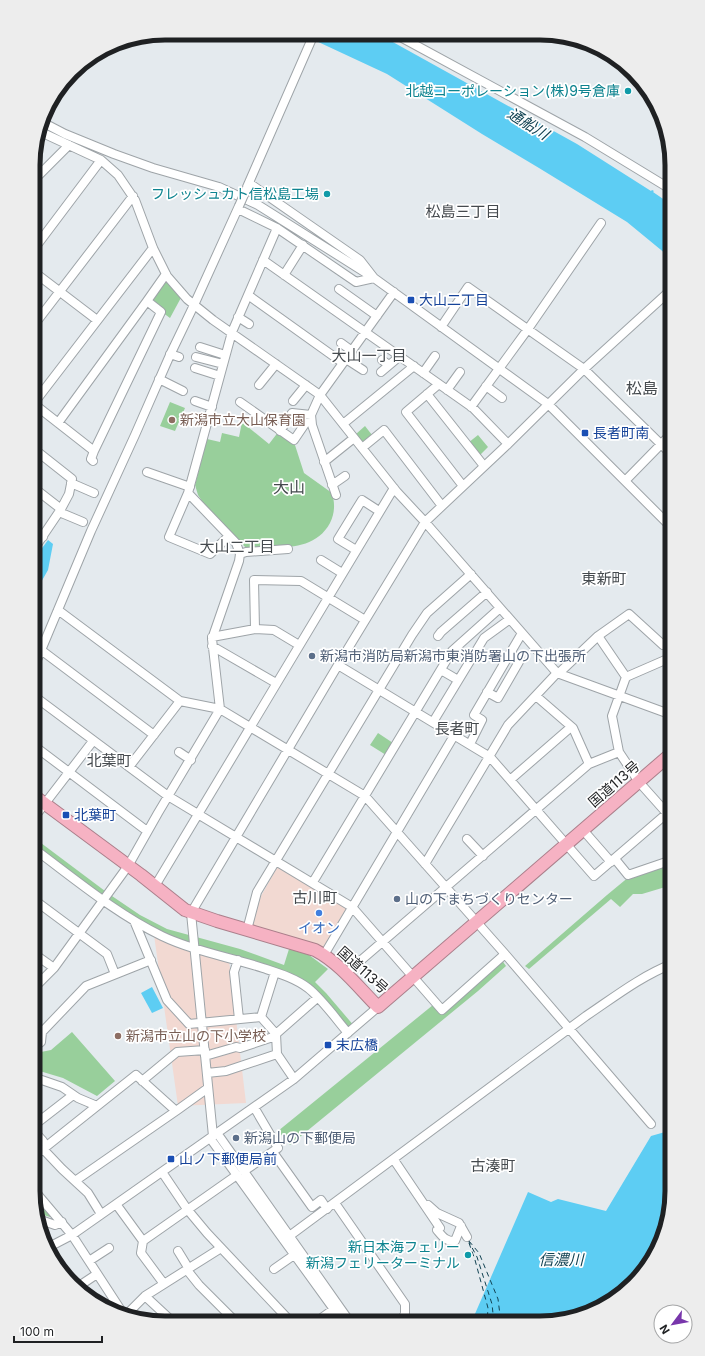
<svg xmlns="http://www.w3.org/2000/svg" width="705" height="1356" viewBox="0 0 705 1356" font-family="Inter,'Noto Sans JP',sans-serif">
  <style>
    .commercial { fill: #f2d9d2 }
    .green { fill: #98cf9b }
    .water { fill: #5dcdf3 }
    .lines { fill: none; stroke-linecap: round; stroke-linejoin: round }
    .ferry { stroke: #124353; stroke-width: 1; stroke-dasharray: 5 4; stroke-linecap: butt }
    .minor-casing { stroke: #9ea4a8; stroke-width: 10 }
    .highway-casing { stroke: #ab7f8b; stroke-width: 14 }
    .minor { stroke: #fff; stroke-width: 8 }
    .highway { stroke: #f6b2c3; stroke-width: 12 }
    .minor-bridge-casing { stroke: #9ea4a8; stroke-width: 10; stroke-linecap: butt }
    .minor-bridge { stroke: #fff; stroke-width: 8 }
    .culture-dot { fill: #0f9aa8; stroke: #fff; stroke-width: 1.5 }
    .transit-dot { fill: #1a4fb4; stroke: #fff; stroke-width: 1.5 }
    .education-dot { fill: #8d6e63; stroke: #fff; stroke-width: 1.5 }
    .service-dot { fill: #5c6f8a; stroke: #fff; stroke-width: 1.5 }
    .shop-dot { fill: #3f7fe0; stroke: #fff; stroke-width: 1.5 }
    .labels { text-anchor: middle; stroke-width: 3.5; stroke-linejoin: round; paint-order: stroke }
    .culture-label { font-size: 14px; fill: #0d838f; stroke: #fff; text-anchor: end }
    .transit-label { font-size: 14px; fill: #164399; stroke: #fff; text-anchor: start }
    .education-label { font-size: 14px; fill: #785e54; stroke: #fff; text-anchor: start }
    .service-label { font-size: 14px; fill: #4e5e75; stroke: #fff; text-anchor: start }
    .street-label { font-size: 14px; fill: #1f2123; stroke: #fff }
    .shop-label { font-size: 14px; fill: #366cbe; stroke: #fff }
    .water-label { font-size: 15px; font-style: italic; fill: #124353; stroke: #fff }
    .neighbourhood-label { font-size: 15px; fill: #454a4e; stroke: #fff }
    .quarter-label { font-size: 16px; fill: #454a4e; stroke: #fff }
    .rim { fill: none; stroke: #1f2123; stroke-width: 5 }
  </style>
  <rect width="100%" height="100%" fill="#e4eaee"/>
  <path class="commercial" d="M 278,866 L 347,907 L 324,948 L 251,926 L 261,896 Z
    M 154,935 L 229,960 L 246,1103 L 178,1106 Z"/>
  <path class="green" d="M 166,274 L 183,294 L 170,318 L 147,301 Z
    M 170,402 L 185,408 L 175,431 L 160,426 Z
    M 242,422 L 269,444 L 279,431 L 294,442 L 304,473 L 332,493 C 335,503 335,513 330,523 C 318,545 296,547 273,548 C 265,549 256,550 248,550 L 204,504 L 198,495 L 195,485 L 207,439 L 220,442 L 222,433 L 239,437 Z
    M 365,426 L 372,435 L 364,441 L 361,441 L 356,434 Z
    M 478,435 L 488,447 L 479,456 L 468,443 Z
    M 378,733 L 393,743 L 386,755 L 370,745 Z
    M 33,837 L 109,894 L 140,915 L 167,929 L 240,949 L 284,965 L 289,949 L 309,955 L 328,969 L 315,982 L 326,993 L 355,1027 L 348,1033 L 296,980 L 194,948 L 135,923 L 33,848 Z
    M 672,863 L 672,885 L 642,894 L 633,894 L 620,907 L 611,899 L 529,969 L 525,966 L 607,895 L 630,876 Z
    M 501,959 L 506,966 L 478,991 L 290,1145 L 278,1131 L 433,1005 L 440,1013 Z
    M 72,1032 L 115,1081 L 97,1096 L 63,1078 L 33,1069 L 33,1059 L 41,1052 L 51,1050 Z
    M 34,1196 L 51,1216 L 50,1217 L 37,1213 Z"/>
  <path class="water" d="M 307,34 L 376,34 L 382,36 L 577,144 L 651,191 L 652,190 L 654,191 L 653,192 L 672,205 L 672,259 L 627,222 L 539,168 L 482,134 L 387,74 L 314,40 Z
    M 48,540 L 53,544 L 48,570 L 40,584 L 38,603 L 34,614 L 34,559 Z
    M 152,987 L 163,1008 L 152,1013 L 141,993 Z
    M 672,1130 L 672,1200 L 662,1241 L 645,1272 L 614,1301 L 582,1316 L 540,1323 L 471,1323 L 528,1192 L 551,1202 L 558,1199 L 606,1211 L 651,1136 Z"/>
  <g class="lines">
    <path class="ferry" d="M 468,1240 L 477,1257 L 492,1304 L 494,1323
      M 469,1241 L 479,1253 L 498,1299 L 501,1323
      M 469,1243 L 475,1260 L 488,1308 L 487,1323"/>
    <g class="minor-casing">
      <path id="minor" d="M 395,34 L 585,137 L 672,190
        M 42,122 L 65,134 L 114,154 L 153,168 L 219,187 L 258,205 L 374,278 L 548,404 L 672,528
        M 40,129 L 45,134 L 101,160 L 118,175 L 135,200 L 153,248 L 167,276 L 187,299 L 213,320 L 320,395 L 397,492 L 425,522 L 557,673 L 672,715
        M 34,180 L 69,145
        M 247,187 L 314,34
        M 238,209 L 277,228 L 356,282 L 374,278 L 360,260 L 249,183
        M 34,249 L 101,160
        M 263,260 L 473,408 L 508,444
        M 34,272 L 97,320
        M 284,275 L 303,245
        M 339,289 L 377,316
        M 248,295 L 343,363
        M 238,317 L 249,324
        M 34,325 L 133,196
        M 441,327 L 468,287 L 584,369 L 672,455
        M 341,343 L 352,351
        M 200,347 L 225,355
        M 170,354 L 179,357
        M 196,357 L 223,364
        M 346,359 L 363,370
        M 382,360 L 389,365
        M 195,368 L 220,376
        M 381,372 L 400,356
        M 423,373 L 435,356
        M 159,379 L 183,391
        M 439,384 L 406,412 L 463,486
        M 259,385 L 276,364
        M 486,386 L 502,398
        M 447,390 L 460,372
        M 427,394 L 484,466
        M 195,401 L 212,407
        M 293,401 L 306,385
        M 240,402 L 294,440 L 311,415 L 320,395 L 394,292
        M 34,403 L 153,248
        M 34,404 L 94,451 L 161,312 L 147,301 L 166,274
        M 471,407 L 528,329 L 601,223
        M 58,423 L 147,301
        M 343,424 L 414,366
        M 280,431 L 292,413 L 311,415 L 312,425 L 336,495
        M 362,448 L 384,430 L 442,506
        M 93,461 L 91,459 L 94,451
        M 324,462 L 354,438
        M 147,472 L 190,487
        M 625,481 L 672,433
        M 71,483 L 94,493
        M 332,485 L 345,476
        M 34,488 L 61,509
        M 188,493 L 169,537 L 210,554 L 229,536
        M 59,512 L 83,522
        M 34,530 L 43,537
        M 34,549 L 61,509 L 69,494 L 72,479 L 34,449
        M 356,550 L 338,539 L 362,500 L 379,511
        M 240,554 L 246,552 L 288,549
        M 321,560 L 342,573
        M 58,610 L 180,701 L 220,709 L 365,796 L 505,954 L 651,1124
        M 255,629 L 254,580 L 301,581 L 365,620
        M 438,636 L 441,632 L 487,592
        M 598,636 L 626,677
        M 212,637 L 255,629 L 274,630 L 299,645
        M 212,646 L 276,683
        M 41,650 L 154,735
        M 338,665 L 490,757 L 594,876 L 672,809
        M 34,667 L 91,531 L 135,435 L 170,355 L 194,305 L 239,206
        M 441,670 L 458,680
        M 559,673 L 598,636 L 629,614 L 663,645 L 672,636
        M 487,692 L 498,698 L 520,660 L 510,654
        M 34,696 L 168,796 L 352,907 L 442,1010 L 505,954
        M 536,696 L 573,728 L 589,764
        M 433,722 L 484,638 L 510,619
        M 470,744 L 482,720 L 474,715 L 522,633
        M 33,745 L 147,831
        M 179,752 L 191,760
        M 129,767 L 180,701
        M 510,780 L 571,727
        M 33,819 L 93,741
        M 672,819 L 639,782 L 619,752 L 612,716 L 626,677 L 672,657
        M 583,830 L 611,862
        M 467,839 L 483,856
        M 33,848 C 75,879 115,913 162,936 C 193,951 230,957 263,968 C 278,973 295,978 308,988 C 322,999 336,1019 348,1033
        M 615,859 L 628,875 L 672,860
        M 425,864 L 508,725 L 557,673
        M 313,882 L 452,651 L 500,608
        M 155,886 L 394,488
        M 33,899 L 107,954 L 115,974
        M 135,923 L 167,1000 L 189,1024 L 261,1017 L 276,1034 L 277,1054 L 294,1079
        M 247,930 L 257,892 L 412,635 L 427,613 L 471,574
        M 33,953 L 54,968
        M 324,955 L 455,734
        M 238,960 L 234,972 L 239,1019
        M 345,974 L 589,764 L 619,752
        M 33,989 L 54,968 L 128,866 L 158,813 L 220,709 L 212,639 L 239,561 L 240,554 L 236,543 L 188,493 L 232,332 L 277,228
        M 261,1017 L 275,972
        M 33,1023 L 42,1032
        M 276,1034 L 317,998
        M 33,1048 L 41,1042 L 42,1032 L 86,986 L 151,960
        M 205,1056 L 236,1047 L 240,1048 L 276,1036
        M 207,1073 L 226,1071 L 277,1054
        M 33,1077 L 62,1087 L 78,1098 L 97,1106 L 136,1075 L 176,1111 L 208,1088
        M 142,1081 L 177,1052 L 205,1050
        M 33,1126 L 73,1095
        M 33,1130 L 43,1141
        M 217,1133 L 350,1322
        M 213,1136 L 191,913 L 338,665 L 425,522 L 508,444 L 584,369 L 672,289
        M 210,1138 L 338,1315
        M 43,1149 L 62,1169 L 88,1193 L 101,1214
        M 275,1155 L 312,1207 L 321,1200 L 327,1209
        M 33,1157 L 97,1106
        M 394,1160 L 440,1228 L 437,1230 C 442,1236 446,1242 455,1241 L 461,1226
        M 244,1171 L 278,1148 L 254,1107
        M 162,1172 L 187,1209 L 207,1233 L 291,1322
        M 75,1181 L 176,1111
        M 33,1189 L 72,1235 L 124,1315
        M 335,1203 L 405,1304 L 405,1313 L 401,1323
        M 116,1204 L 143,1241 L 141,1253 L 164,1284
        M 428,1205 L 437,1213 L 459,1223 L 467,1237
        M 38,1219 L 55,1225 L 62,1222
        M 284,1240 L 586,1016 C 613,998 641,976 672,964
        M 143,1241 L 237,1175
        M 49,1247 L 72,1235 L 294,1079 L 378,1007
        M 178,1251 L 189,1269
        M 89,1261 L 109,1248
        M 274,1269 L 294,1255
        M 187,1270 L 199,1285 L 236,1322
        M 76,1288 L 97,1274
        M 145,1296 L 173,1322
        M 126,1315 L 145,1296 L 221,1248
        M 316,1322 L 334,1309"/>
    </g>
    <g class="highway-casing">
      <path id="highway" d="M 33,795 L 141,875 L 185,910 L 217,921 L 315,950 C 340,963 359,988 378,1007 L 672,753"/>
    </g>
    <use href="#minor" class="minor"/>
    <use href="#highway" class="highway"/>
    <g class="minor-bridge-casing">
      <path id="minor-bridge" d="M 239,206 L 247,188"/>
    </g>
    <use href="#minor-bridge" class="minor-bridge"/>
  </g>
  <g class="culture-dot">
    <circle cx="628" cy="91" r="4"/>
    <circle cx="327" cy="194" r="4"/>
    <circle cx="468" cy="1255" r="4"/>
  </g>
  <g class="transit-dot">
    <rect x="407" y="296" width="8" height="8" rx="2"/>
    <rect x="581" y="429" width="8" height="8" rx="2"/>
    <rect x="62" y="811" width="8" height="8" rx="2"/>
    <rect x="324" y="1041" width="8" height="8" rx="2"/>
    <rect x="167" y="1155" width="8" height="8" rx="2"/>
  </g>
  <g class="education-dot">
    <circle cx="172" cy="420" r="4"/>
    <circle cx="118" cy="1036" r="4"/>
  </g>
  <g class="service-dot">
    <circle cx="312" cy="656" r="4"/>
    <circle cx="397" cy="899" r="4"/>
    <circle cx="236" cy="1138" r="4"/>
  </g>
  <circle class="shop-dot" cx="319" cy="913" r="4"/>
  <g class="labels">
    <g class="culture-label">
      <text x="620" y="96">北越コーポレーション(株)9号倉庫</text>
      <text x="319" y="199">フレッシュカト信松島工場</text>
      <text x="460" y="1252">新日本海フェリー<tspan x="460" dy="16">新潟フェリーターミナル</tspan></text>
    </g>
    <g class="transit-label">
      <text x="419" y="305">大山二丁目</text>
      <text x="593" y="438">長者町南</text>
      <text x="74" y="820">北葉町</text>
      <text x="336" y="1050">末広橋</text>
      <text x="179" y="1164">山ノ下郵便局前</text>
    </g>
    <g class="education-label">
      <text x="180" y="425">新潟市立大山保育園</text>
      <text x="126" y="1041">新潟市立山の下小学校</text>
    </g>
    <g class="service-label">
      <text x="320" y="661">新潟市消防局新潟市東消防署山の下出張所</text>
      <text x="405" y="904">山の下まちづくりセンター</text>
      <text x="244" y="1143">新潟山の下郵便局</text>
    </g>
    <g class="street-label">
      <text transform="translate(614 784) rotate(-41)" y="5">国道113号</text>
      <text transform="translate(363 970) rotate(42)" y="5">国道113号</text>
    </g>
    <g class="shop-label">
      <text x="319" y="933">イオン</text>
    </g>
    <g class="water-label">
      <text transform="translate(528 124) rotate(32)" y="5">通船川</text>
      <text x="561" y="1265">信濃川</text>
    </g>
    <g class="neighbourhood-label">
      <text x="463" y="217">松島三丁目</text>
      <text x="369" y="361">大山一丁目</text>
      <text x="237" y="552">大山二丁目</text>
      <text x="604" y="584">東新町</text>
      <text x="457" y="734">長者町</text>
      <text x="109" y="766">北葉町</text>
      <text x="315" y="903">古川町</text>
      <text x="493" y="1171">古湊町</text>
    </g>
    <g class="quarter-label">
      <text x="642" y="394">松島</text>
      <text x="289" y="493">大山</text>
    </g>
  </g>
  <path d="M0 0H705V1356H0ZM165 40H540A125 125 0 0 1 665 165V1191A125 125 0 0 1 540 1316H165A125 125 0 0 1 40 1191V165A125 125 0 0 1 165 40Z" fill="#ededed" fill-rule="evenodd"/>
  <path class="rim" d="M165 40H540A125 125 0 0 1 665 165V1191A125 125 0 0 1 540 1316H165A125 125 0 0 1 40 1191V165A125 125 0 0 1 165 40Z"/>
  <g transform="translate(673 1324) rotate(238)"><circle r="19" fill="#ffffff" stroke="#a5a6a7"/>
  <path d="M0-3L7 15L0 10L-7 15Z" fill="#7836ab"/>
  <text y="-6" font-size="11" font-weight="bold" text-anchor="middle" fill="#1f2123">N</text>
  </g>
  <path d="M14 1336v6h88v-6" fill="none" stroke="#1f2123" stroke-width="2"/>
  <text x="20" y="1336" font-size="12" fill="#1f2123" stroke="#ffffff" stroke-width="3" paint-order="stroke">100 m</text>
</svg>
